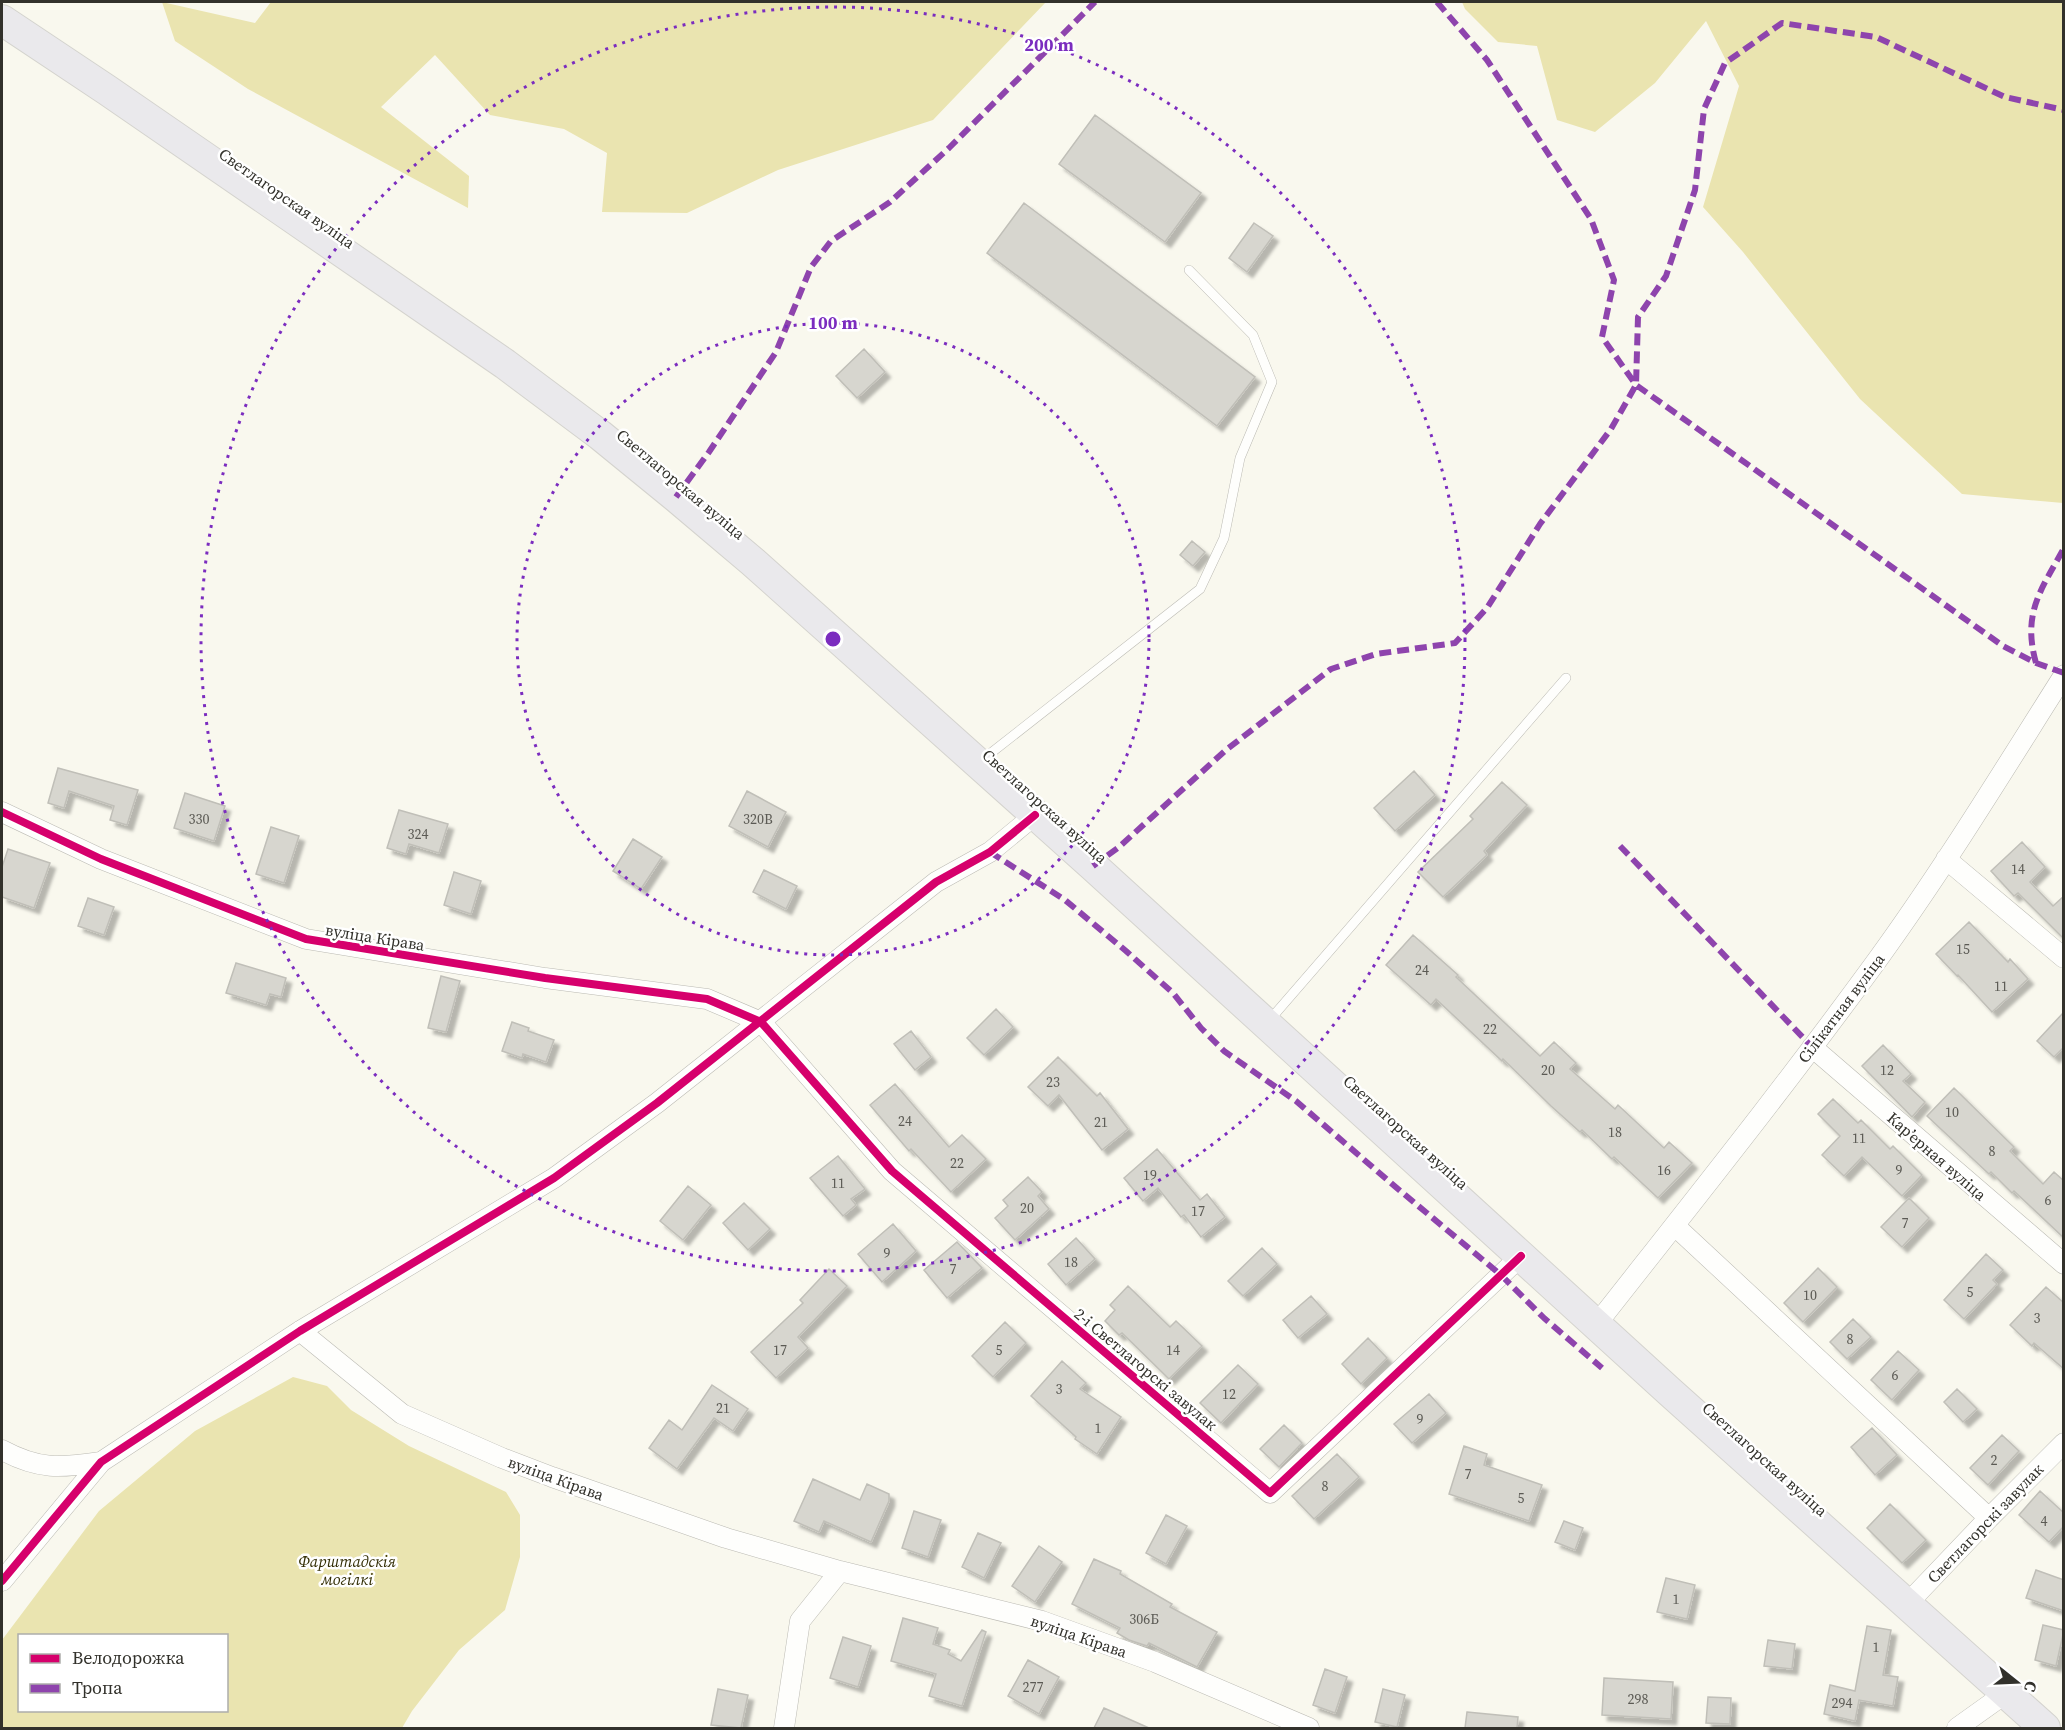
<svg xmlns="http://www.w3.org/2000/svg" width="2065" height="1730" viewBox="0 0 2065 1730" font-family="'Source Serif 4',serif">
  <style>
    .green { fill: #eae4b0; fill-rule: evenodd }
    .building { fill: #d7d6cf; stroke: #c0bfb8; stroke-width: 1.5; filter: url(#shadow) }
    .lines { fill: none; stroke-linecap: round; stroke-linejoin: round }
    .service-casing { stroke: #bbbab3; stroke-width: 10 }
    .minor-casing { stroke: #bbbab3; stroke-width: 21 }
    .primary-casing { stroke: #d4d3ce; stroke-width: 32 }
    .service { stroke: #fefefc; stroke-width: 9 }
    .minor { stroke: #fefefc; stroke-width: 20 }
    .primary { stroke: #eae9ec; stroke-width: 30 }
    .quiet { stroke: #8e44ad; stroke-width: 6; stroke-dasharray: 12 6; stroke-linecap: butt }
    .cycleway-casing { stroke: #fff; stroke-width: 11 }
    .cycleway { stroke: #d6006c; stroke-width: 8 }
    .ring { fill: none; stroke: #7b2cbf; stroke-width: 3; stroke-dasharray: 3 6 }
    .labels { text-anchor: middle; stroke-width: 5; stroke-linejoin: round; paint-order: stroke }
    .number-label { font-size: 14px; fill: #5b5a54 }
    .street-label { font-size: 16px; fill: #32312b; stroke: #fff }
    .park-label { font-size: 16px; font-style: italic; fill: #332e05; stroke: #fff }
    .centre { fill: #7b2cbf; stroke: #fff; stroke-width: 3 }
    .ring-label { font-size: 18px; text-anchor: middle; font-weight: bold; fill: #7b2cbf; stroke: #fff; stroke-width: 5; stroke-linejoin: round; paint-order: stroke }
  </style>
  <defs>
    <filter id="shadow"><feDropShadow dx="5.5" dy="5.5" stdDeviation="1.5" flood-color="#0004"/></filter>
  </defs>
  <rect width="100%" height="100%" fill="#f9f8ee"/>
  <path class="green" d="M 162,2 L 255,23 L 271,2 L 1046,2 L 933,120 L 778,170 L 687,213 L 602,212 L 607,153 L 564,129 L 490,115 L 435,55 L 381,107 L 469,176 L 468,208 L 248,89 L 175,41 Z
    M 1462,2 L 2063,2 L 2063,503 L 1962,494 L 1860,399 L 1743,252 L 1703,207 L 1739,86 L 1706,21 L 1655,83 L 1595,132 L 1557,120 L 1537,46 L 1498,42 L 1465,9 Z
    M 293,1377 L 327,1386 L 351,1410 L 409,1446 L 506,1492 L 520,1515 L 520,1557 L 505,1610 L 459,1650 L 412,1711 L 402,1728 L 2,1728 L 2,1640 L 99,1511 L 195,1431 ZM 20,1636 L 226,1636 L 226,1710 L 20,1710 Z"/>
  <path class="building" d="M 1095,115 L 1201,193 L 1165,242 L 1059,164 Z
    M 1024,203 L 1255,377 L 1217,426 L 987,253 Z
    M 1254,223 L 1273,236 L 1247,272 L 1229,258 Z
    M 864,349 L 885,372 L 857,398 L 836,376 Z
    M 1192,541 L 1205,552 L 1193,566 L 1180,555 Z
    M 58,768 L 138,790 L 127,825 L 110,820 L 114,806 L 69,791 L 64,808 L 48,803 Z
    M 1414,771 L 1435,795 L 1395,831 L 1374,808 Z
    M 1502,782 L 1527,805 L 1484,851 L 1487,855 L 1443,897 L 1418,872 L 1473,819 L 1470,816 Z
    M 747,791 L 786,812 L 768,847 L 729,826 Z
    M 185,793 L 225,806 L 214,841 L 174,828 Z
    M 399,810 L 448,824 L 439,853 L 409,844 L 406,854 L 387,848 Z
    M 271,827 L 299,836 L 284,883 L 256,874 Z
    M 633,839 L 662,857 L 641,889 L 613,871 Z
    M 2022,842 L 2045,867 L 2030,882 L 2053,906 L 2064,896 L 2064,939 L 2018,893 L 2014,896 L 1991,871 Z
    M 8,849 L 50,863 L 34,908 L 2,897 L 2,867 Z
    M 764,870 L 797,886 L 786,909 L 753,892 Z
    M 454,872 L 481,881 L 471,914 L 444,905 Z
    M 88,898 L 114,907 L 104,935 L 78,926 Z
    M 1969,922 L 2008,962 L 2010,959 L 2028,979 L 1992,1012 L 1958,975 L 1957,976 L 1936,954 Z
    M 1413,935 L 1458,975 L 1456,977 L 1540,1056 L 1554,1042 L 1576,1063 L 1570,1069 L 1615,1109 L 1618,1105 L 1664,1148 L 1669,1142 L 1692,1163 L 1658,1198 L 1614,1157 L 1612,1159 L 1582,1130 L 1580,1132 L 1551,1106 L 1503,1059 L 1502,1061 L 1436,999 L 1431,1005 L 1386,965 Z
    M 236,963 L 286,978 L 281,997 L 270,994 L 266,1005 L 226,993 Z
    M 441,976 L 460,981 L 446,1032 L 428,1028 Z
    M 996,1009 L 1013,1027 L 984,1055 L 967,1038 Z
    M 2064,1012 L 2064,1047 L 2054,1057 L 2037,1041 Z
    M 512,1022 L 529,1028 L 528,1031 L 554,1040 L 546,1062 L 523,1054 L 522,1058 L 502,1051 Z
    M 911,1031 L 931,1057 L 915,1070 L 894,1044 Z
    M 1883,1045 L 1911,1074 L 1903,1081 L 1925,1102 L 1912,1117 L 1862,1066 Z
    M 1058,1057 L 1097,1096 L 1100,1093 L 1128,1129 L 1102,1150 L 1059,1095 L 1048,1106 L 1028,1087 Z
    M 895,1084 L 949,1147 L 962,1135 L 986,1159 L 951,1192 L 911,1149 L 909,1151 L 870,1105 Z
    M 1954,1088 L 2014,1147 L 2010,1151 L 2043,1184 L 2054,1172 L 2064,1181 L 2064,1238 L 2014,1191 L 2012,1193 L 1991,1172 L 1989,1174 L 1927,1116 Z
    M 1833,1099 L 1858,1123 L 1861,1120 L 1890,1149 L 1893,1146 L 1922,1175 L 1902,1196 L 1862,1157 L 1844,1176 L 1822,1155 L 1840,1136 L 1818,1114 Z
    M 1157,1149 L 1200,1200 L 1207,1194 L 1225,1217 L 1201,1237 L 1184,1215 L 1181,1217 L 1158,1188 L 1143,1201 L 1124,1178 Z
    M 838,1156 L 865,1189 L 851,1199 L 856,1205 L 843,1216 L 810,1178 Z
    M 1028,1177 L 1042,1192 L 1038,1196 L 1049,1209 L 1015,1240 L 995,1218 L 1008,1206 L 1003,1200 Z
    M 688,1186 L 711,1205 L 683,1240 L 660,1221 Z
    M 1909,1198 L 1929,1218 L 1902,1247 L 1881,1227 Z
    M 744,1203 L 770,1229 L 748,1250 L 723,1223 Z
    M 893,1224 L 916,1251 L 882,1282 L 858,1254 Z
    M 1076,1238 L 1095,1259 L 1066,1285 L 1048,1264 Z
    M 957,1242 L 982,1268 L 947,1298 L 924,1270 Z
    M 1262,1248 L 1277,1264 L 1243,1296 L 1228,1281 Z
    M 1986,1254 L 2003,1270 L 1993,1280 L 1997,1284 L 1964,1319 L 1944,1300 Z
    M 1818,1268 L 1837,1287 L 1803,1322 L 1784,1303 Z
    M 829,1269 L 847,1286 L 798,1337 L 808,1348 L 776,1378 L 751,1352 L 803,1303 L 800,1300 Z
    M 1128,1286 L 1170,1327 L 1176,1321 L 1202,1346 L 1169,1379 L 1122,1333 L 1119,1335 L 1105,1321 L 1115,1310 L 1110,1305 Z
    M 2046,1287 L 2064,1303 L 2064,1369 L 2034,1343 L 2032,1346 L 2010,1325 Z
    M 1311,1296 L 1327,1314 L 1298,1338 L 1283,1320 Z
    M 1853,1319 L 1871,1337 L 1847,1359 L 1830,1342 Z
    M 1005,1322 L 1026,1343 L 993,1377 L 972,1356 Z
    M 1368,1338 L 1387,1358 L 1361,1384 L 1342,1364 Z
    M 1898,1351 L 1919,1370 L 1892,1400 L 1871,1380 Z
    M 1062,1361 L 1086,1383 L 1080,1389 L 1121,1417 L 1097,1454 L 1075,1439 L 1076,1437 L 1031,1396 Z
    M 1238,1365 L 1258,1384 L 1221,1423 L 1200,1403 Z
    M 712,1385 L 748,1409 L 733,1431 L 714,1418 L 677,1469 L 649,1448 L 669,1420 L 682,1430 Z
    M 1957,1389 L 1977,1409 L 1963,1422 L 1944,1402 Z
    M 1429,1394 L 1446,1413 L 1412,1443 L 1394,1424 Z
    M 1284,1425 L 1302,1443 L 1279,1467 L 1260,1449 Z
    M 1872,1428 L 1897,1455 L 1875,1475 L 1851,1447 Z
    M 2002,1435 L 2019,1451 L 1988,1485 L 1970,1468 Z
    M 1464,1446 L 1487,1454 L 1484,1465 L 1542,1485 L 1529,1521 L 1449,1494 Z
    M 1337,1454 L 1359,1477 L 1314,1519 L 1292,1496 Z
    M 813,1479 L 860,1500 L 867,1484 L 889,1494 L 889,1501 L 871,1542 L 824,1521 L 819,1532 L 794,1521 Z
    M 2040,1491 L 2064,1513 L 2064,1526 L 2049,1542 L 2019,1515 Z
    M 1890,1504 L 1926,1540 L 1902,1563 L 1867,1528 Z
    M 914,1511 L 941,1520 L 928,1557 L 902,1548 Z
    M 1166,1515 L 1187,1526 L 1166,1564 L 1146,1553 Z
    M 1564,1521 L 1583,1528 L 1575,1550 L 1555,1542 Z
    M 978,1533 L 1001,1543 L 984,1578 L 962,1567 Z
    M 1039,1546 L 1062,1562 L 1035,1602 L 1012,1586 Z
    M 1094,1559 L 1121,1571 L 1120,1574 L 1172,1604 L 1170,1607 L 1217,1632 L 1197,1667 L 1149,1643 L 1147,1646 L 1129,1640 L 1117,1633 L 1120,1628 L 1072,1604 Z
    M 2036,1570 L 2064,1580 L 2064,1611 L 2026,1598 Z
    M 1666,1578 L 1695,1585 L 1687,1619 L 1657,1612 Z
    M 903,1618 L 938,1628 L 933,1644 L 950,1650 L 948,1654 L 961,1661 L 982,1630 L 986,1632 L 962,1706 L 929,1696 L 936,1674 L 891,1661 Z
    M 2043,1625 L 2064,1630 L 2056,1666 L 2035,1660 Z
    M 1867,1626 L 1891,1630 L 1883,1675 L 1898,1677 L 1893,1706 L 1859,1700 L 1855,1721 L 1824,1714 L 1830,1685 L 1855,1691 Z
    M 843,1637 L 871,1646 L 858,1687 L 830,1678 Z
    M 1768,1640 L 1795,1644 L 1792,1669 L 1764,1666 Z
    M 1028,1660 L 1059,1677 L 1039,1714 L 1008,1696 Z
    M 1325,1669 L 1347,1677 L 1335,1713 L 1313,1705 Z
    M 1604,1678 L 1673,1682 L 1671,1719 L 1602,1715 Z
    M 718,1689 L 748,1695 L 741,1728 L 711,1725 Z
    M 1383,1689 L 1405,1695 L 1397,1727 L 1375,1722 Z
    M 1708,1697 L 1731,1698 L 1730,1724 L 1706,1723 Z
    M 1104,1708 L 1149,1728 L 1094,1728 Z
    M 1467,1712 L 1518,1717 L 1517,1728 L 1465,1728 Z"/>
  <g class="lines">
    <g class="service-casing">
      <path id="service" d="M 982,760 L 1200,589 L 1224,538 L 1240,458 L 1272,382 L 1253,335 L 1189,270
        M 1268,1022 L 1566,678"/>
    </g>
    <g class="minor-casing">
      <path id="minor" d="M 2,812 L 101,859 L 306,939 L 545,978 L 707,999 L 761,1022 L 892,1171 L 1270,1493 L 1521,1256
        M 1946,859 L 2064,958
        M 1812,1047 L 2064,1264
        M 1675,1226 L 1989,1518
        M 1596,1325 C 1691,1204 1787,1084 1878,959 C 1944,868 2003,771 2064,675
        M 300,1331 L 402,1414 L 502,1458 L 552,1477 L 726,1538 L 840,1571
        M 2,1450 C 39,1470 60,1468 101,1462
        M 2,1581 L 101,1462 L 300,1331 L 554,1178 L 657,1103 L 936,882 L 990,852 L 1035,815
        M 1907,1604 L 1989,1518 L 2064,1443
        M 784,1728 L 800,1621 L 840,1571 L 1042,1621 L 1155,1662 L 1309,1728
        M 1957,1728 L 2006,1693"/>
    </g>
    <g class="primary-casing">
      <path id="primary" d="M 2,20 L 107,90 L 505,364 L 600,435 L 676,497 L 753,562 L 1093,866 L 1670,1392 L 2045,1728"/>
    </g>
    <use href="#service" class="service"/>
    <use href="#minor" class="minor"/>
    <use href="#primary" class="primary"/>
    <path class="quiet" d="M 1437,2 L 1487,60 L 1591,219 L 1614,280 L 1602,337 L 1636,385 L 2003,646 L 2036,663 L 2064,673
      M 676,497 L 709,452 L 776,352 L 811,267 L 831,241 L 890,202 L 949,148 L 1095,2
      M 2036,663 C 2022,613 2041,590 2064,548
      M 1620,846 L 1812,1047
      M 990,852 L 1065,900 L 1126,951 L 1173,993 L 1201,1028 L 1224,1051 L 1296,1101 L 1398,1189 L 1501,1275 L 1544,1318 L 1602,1368
      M 1093,866 L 1119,847 L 1226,750 L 1331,669 L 1376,654 L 1455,643 L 1487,608 L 1540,524 L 1611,429 L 1636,385 L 1638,317 L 1666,276 L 1695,190 L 1704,109 L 1725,63 L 1782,23 L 1876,37 L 2005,97 L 2064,110"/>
    <g class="cycleway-casing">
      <path id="cycleway" d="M 2,812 L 101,859 L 306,939 L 545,978 L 707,999 L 761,1022 L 892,1171 L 1270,1493 L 1521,1256
        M 2,1581 L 101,1462 L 300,1331 L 554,1178 L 657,1103 L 936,882 L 990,852 L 1035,815"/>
    </g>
    <use href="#cycleway" class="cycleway"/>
  </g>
  <g class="ring">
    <circle cx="833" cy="639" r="316"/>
    <circle cx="833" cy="639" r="632"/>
  </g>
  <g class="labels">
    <g class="number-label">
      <text x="199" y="824">330</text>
      <text x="758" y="824">320В</text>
      <text x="418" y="839">324</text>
      <text x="2018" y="874">14</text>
      <text x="1963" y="954">15</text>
      <text x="1422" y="975">24</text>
      <text x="2001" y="991">11</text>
      <text x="1490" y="1034">22</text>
      <text x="1548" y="1075">20</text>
      <text x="1887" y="1075">12</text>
      <text x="1053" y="1087">23</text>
      <text x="1952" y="1117">10</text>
      <text x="905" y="1126">24</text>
      <text x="1101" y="1127">21</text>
      <text x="1615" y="1137">18</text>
      <text x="1859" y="1143">11</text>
      <text x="1992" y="1156">8</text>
      <text x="957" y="1168">22</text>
      <text x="1664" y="1175">16</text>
      <text x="1899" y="1175">9</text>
      <text x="1150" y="1180">19</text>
      <text x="838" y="1188">11</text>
      <text x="2048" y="1205">6</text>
      <text x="1027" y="1213">20</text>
      <text x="1198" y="1216">17</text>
      <text x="1905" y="1228">7</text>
      <text x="887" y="1258">9</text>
      <text x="1071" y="1267">18</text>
      <text x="953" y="1274">7</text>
      <text x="1970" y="1297">5</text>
      <text x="1810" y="1300">10</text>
      <text x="2037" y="1323">3</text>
      <text x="1850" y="1344">8</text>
      <text x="780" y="1355">17</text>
      <text x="999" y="1355">5</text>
      <text x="1173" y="1355">14</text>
      <text x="1895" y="1380">6</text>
      <text x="1059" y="1394">3</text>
      <text x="1229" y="1399">12</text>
      <text x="723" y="1413">21</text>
      <text x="1420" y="1424">9</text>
      <text x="1098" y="1433">1</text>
      <text x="1994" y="1465">2</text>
      <text x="1468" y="1479">7</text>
      <text x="1325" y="1491">8</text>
      <text x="1521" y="1503">5</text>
      <text x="2044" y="1526">4</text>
      <text x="1676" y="1604">1</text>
      <text x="1144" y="1624">306Б</text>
      <text x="1876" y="1652">1</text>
      <text x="1033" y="1692">277</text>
      <text x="1638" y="1704">298</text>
      <text x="1842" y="1708">294</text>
    </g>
    <g class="street-label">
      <text transform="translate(287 198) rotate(35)" y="6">Светлагорская вуліца</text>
      <text transform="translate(681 484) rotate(40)" y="6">Светлагорская вуліца</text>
      <text transform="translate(1045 806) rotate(42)" y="6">Светлагорская вуліца</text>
      <text transform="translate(375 937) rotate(9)" y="6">вуліца Кірава</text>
      <text transform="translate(1841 1008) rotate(-53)" y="6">Сілікатная вуліца</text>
      <text transform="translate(1406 1132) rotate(42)" y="6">Светлагорская вуліца</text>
      <text transform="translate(1937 1156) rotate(41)" y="6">Карʼерная вуліца</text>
      <text transform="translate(1146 1369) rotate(40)" y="6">2-і Светлагорскі завулак</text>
      <text transform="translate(1765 1459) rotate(42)" y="6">Светлагорская вуліца</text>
      <text transform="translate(556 1478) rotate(20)" y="6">вуліца Кірава</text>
      <text transform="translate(1985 1523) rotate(-46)" y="6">Светлагорскі завулак</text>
      <text transform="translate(1079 1636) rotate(19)" y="6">вуліца Кірава</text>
    </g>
    <g class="park-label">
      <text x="347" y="1567">Фарштадскія<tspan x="347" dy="18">могілкі</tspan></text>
    </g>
  </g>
  <circle cx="833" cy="639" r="9" class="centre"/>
  <g class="ring-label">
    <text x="1049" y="51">200 m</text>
    <text x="833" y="329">100 m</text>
  </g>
  <rect width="2065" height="1730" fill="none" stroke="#32312b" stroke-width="6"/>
  <rect x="18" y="1634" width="210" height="78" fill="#ffffff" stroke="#adadaa" stroke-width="1.5"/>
  <rect x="30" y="1654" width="30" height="9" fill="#d6006c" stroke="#adadaa" stroke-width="1.5"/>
  <text x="72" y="1664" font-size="18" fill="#32312b">Велодорожка</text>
  <rect x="30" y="1684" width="30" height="9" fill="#8e44ad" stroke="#adadaa" stroke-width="1.5"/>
  <text x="72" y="1694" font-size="18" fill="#32312b">Тропа</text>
  <g transform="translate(2017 1682) rotate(108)" stroke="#ffffff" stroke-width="4.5" paint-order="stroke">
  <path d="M0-4.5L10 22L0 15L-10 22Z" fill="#32312b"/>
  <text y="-9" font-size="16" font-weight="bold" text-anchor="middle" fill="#32312b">С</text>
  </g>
</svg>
